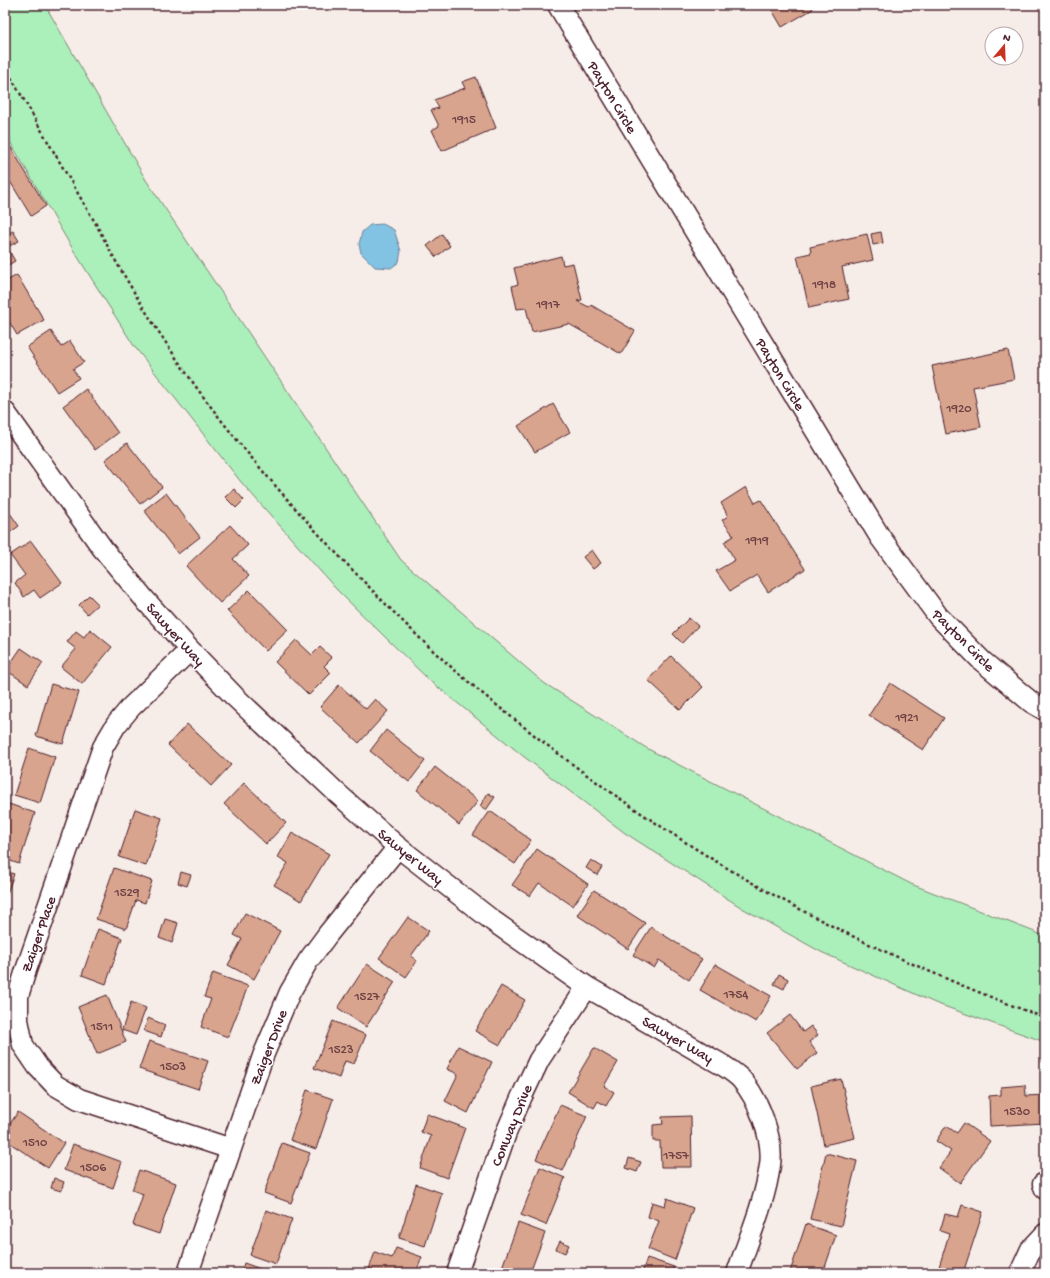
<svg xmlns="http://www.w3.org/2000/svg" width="1050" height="1278" viewBox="0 0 1050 1278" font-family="'Gochi Hand',sans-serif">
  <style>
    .green { fill: #abefba; stroke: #7a8772 }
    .water { fill: #82c2e3; stroke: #6c8199 }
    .building { fill: #d8a48e; stroke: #4a1f2b }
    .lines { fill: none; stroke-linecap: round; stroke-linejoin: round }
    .minor-casing { stroke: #4a1f2b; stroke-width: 23 }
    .path { stroke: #4a1f2b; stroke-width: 2.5; stroke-dasharray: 3 3; stroke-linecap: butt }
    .minor { stroke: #fff; stroke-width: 20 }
    .labels { text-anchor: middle; stroke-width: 3; stroke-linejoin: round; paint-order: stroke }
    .number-label { font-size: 13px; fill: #6e4044 }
    .street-label { font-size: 15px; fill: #4a1f2b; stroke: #fff }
  </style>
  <rect width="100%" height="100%" fill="#f7ede8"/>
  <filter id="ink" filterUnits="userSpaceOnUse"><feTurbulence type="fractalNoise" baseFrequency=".025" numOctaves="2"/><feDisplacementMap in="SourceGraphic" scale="8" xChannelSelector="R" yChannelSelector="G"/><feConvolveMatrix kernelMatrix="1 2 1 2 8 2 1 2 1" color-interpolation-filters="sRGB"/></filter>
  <g filter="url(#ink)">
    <path class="green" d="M 5,5 L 45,5 L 146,180 L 401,560 L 544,683 L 648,749 L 911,884 L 1045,936 L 1045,1042 L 935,1003 L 821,952 L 742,908 L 625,833 L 523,756 L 429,680 L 337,590 L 241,482 L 134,346 L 69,243 L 5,133 Z"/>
    <path class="water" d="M 383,224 L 394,230 L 401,251 L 399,262 L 391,268 L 375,267 L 361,253 L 359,244 L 362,232 L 370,225 Z"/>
    <path class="building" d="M 769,5 L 811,5 L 813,9 L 782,27 Z
      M 476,77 L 496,128 L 442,151 L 432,130 L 439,126 L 431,110 L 439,108 L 434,100 L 465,88 L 462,82 Z
      M 5,138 L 46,206 L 31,216 L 5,173 Z
      M 13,231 L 19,241 L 7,247 L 15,261 L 5,267 L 5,235 Z
      M 881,232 L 883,243 L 873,245 L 871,234 Z
      M 442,234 L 450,246 L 436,257 L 427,246 Z
      M 867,234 L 873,260 L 842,267 L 849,299 L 809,308 L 797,256 L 811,253 L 810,247 Z
      M 561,256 L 563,265 L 573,263 L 582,300 L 577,301 L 589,307 L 591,305 L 635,331 L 621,354 L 569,324 L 532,332 L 526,308 L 517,309 L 512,286 L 518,284 L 514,268 Z
      M 17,275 L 44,320 L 17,335 L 5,315 L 5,282 Z
      M 51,331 L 61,347 L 70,341 L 84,362 L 73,369 L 79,378 L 57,392 L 27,347 Z
      M 1008,350 L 1014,379 L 973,387 L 981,427 L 946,434 L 932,366 Z
      M 86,389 L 118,433 L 95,450 L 63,406 Z
      M 553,404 L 570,432 L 535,452 L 518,426 Z
      M 127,443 L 162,487 L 140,504 L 105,460 Z
      M 746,487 L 755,503 L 761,500 L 805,569 L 768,592 L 757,575 L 730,591 L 716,571 L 735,560 L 724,542 L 734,536 L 722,520 L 728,516 L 721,503 Z
      M 234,489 L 244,500 L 236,508 L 225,497 Z
      M 166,493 L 200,537 L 178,554 L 144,510 Z
      M 5,506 L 19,526 L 5,536 Z
      M 230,525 L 248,545 L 233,559 L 249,576 L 220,603 L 186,566 Z
      M 31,541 L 62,583 L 40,598 L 34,590 L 24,597 L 15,583 L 25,575 L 10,555 Z
      M 592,550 L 601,563 L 593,569 L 583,557 Z
      M 249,590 L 288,630 L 266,651 L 227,611 Z
      M 89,595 L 98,604 L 87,614 L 79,605 Z
      M 689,618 L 698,626 L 682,643 L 673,634 Z
      M 90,629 L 112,647 L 82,684 L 61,667 L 76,649 L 67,642 L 76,631 L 84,637 Z
      M 296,640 L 312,655 L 320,647 L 332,658 L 324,666 L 331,673 L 309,695 L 275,662 Z
      M 21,648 L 43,663 L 28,685 L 6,670 Z
      M 671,656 L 703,687 L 680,710 L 648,680 Z
      M 890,683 L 944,718 L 923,750 L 869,715 Z
      M 51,684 L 79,692 L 63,744 L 36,736 Z
      M 339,685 L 366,709 L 375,699 L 388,711 L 359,743 L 320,707 Z
      M 187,724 L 231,765 L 211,786 L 168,745 Z
      M 386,730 L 425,761 L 409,782 L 370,751 Z
      M 29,748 L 55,757 L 40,803 L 14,795 Z
      M 435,767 L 478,801 L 459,825 L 417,790 Z
      M 244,783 L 286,823 L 266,844 L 224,804 Z
      M 488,793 L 495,797 L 486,810 L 480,806 Z
      M 9,804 L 35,813 L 19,864 L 5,859 L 5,816 Z
      M 135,809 L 162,818 L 146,866 L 119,857 Z
      M 490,811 L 531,840 L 515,864 L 473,835 Z
      M 292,833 L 329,854 L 301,901 L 274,885 L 288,863 L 278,857 Z
      M 537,849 L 588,884 L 573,906 L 539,883 L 530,896 L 512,885 Z
      M 591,860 L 602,867 L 597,875 L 586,868 Z
      M 114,868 L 152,881 L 145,903 L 136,900 L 126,929 L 96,919 Z
      M 5,871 L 14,874 L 5,899 Z
      M 181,872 L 191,875 L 187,886 L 178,883 Z
      M 594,890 L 645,923 L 628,949 L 577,915 Z
      M 245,913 L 280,931 L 254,979 L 228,965 L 242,939 L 234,935 Z
      M 408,917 L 429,931 L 411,956 L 417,961 L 406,977 L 379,958 Z
      M 165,919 L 178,923 L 172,943 L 159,938 Z
      M 651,927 L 702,959 L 689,980 L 659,960 L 654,968 L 633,955 Z
      M 98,929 L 122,938 L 106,984 L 82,975 Z
      M 367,964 L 395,982 L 366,1027 L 338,1008 Z
      M 715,964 L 771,996 L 756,1022 L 700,990 Z
      M 213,973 L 248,986 L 228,1037 L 201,1027 L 211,999 L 204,997 Z
      M 779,974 L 788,979 L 784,989 L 774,984 Z
      M 501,986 L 525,1000 L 500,1045 L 475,1031 Z
      M 107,995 L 126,1042 L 97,1054 L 78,1007 Z
      M 131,1002 L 146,1008 L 136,1035 L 122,1030 Z
      M 790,1015 L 803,1032 L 811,1026 L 818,1035 L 809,1042 L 817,1053 L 797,1069 L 767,1033 Z
      M 148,1018 L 165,1025 L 161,1037 L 144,1031 Z
      M 333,1021 L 366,1035 L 354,1064 L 345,1061 L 339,1078 L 314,1068 Z
      M 149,1041 L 208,1061 L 198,1089 L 139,1069 Z
      M 458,1046 L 492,1062 L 468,1113 L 445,1101 L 458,1074 L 447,1069 Z
      M 594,1048 L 618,1062 L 604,1086 L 614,1092 L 606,1106 L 598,1101 L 594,1108 L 568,1092 Z
      M 841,1079 L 855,1138 L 824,1145 L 811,1086 Z
      M 1025,1085 L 1026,1096 L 1045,1095 L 1045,1123 L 990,1126 L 989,1096 L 1001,1095 L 1001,1087 Z
      M 307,1090 L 333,1099 L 316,1149 L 290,1140 Z
      M 560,1105 L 587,1116 L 563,1171 L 536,1159 Z
      M 18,1112 L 64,1143 L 48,1168 L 5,1140 L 5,1131 Z
      M 427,1114 L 465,1128 L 447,1178 L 420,1168 L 431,1136 L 421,1132 Z
      M 691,1116 L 692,1167 L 661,1167 L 660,1141 L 653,1141 L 653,1125 L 663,1124 L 662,1117 Z
      M 964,1123 L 990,1141 L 960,1183 L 939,1168 L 951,1151 L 936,1141 L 946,1126 L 957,1133 Z
      M 282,1143 L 310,1153 L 291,1203 L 264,1193 Z
      M 73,1144 L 122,1162 L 113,1188 L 64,1170 Z
      M 826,1153 L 857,1161 L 841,1226 L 810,1219 Z
      M 629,1158 L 641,1162 L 637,1172 L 626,1168 Z
      M 540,1167 L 565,1178 L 546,1225 L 521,1215 Z
      M 139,1170 L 176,1183 L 159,1234 L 133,1225 L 143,1194 L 132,1190 Z
      M 54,1178 L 64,1182 L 61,1191 L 51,1188 Z
      M 416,1184 L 442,1193 L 425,1246 L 399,1238 Z
      M 667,1198 L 693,1208 L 675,1260 L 648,1249 L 659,1221 L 648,1217 L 652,1202 L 665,1206 Z
      M 962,1205 L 983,1212 L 963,1273 L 958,1273 L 939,1267 L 949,1234 L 940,1231 L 945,1214 L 958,1217 Z
      M 266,1210 L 292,1219 L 276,1264 L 250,1255 Z
      M 518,1223 L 545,1233 L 530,1273 L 500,1273 Z
      M 806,1224 L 836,1235 L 823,1273 L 790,1272 Z
      M 560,1241 L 569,1245 L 565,1253 L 556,1249 Z
      M 396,1248 L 422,1257 L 416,1273 L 368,1272 L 375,1252 L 392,1258 Z
      M 647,1258 L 674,1267 L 672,1273 L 642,1273 Z
      M 244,1263 L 269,1272 L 269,1273 L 241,1273 Z
      M 5,1268 L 19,1273 L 5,1273 Z"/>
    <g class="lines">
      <g class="minor-casing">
        <path id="minor" d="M 558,5 L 880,537 L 938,616 L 982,661 L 1031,702 L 1045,710
          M 5,412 L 103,549 L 146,601 L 190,650 L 234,696 L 338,794 L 398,847 L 493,921 L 587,987 L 724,1066 C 730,1070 736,1074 741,1079 C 758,1098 774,1139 770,1165 C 765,1202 749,1238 737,1273
          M 190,650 L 131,707 L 116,725 L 103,747 L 26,970 L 18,996 L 18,1020 L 23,1045 L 38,1067 L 55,1085 L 79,1099 L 231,1149
          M 1043,1184 L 1045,1189
          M 188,1273 L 263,1056 L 290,992 L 308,961 L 328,934 L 398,847
          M 457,1273 L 506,1133 L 522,1096 L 539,1060 L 587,987
          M 1020,1273 L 1031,1249 L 1045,1234"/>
      </g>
      <path class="path" d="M 5,67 C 35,119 65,172 96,224 C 105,241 114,259 124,275 C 147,315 172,353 199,391 C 242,449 290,504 340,557 C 369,587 397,616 427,645 C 462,678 500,708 538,738 C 651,826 773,902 904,960 C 950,981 997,1000 1045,1018"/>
      <use href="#minor" class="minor"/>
    </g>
  </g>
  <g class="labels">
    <g class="number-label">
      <text x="464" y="123">1915</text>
      <text x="824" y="288">1918</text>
      <text x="548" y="308">1917</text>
      <text x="959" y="412">1920</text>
      <text x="757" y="544">1919</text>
      <text x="907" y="721">1921</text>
      <text x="127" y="896">1529</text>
      <text x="736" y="998">1754</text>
      <text x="367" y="1000">1527</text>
      <text x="102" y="1030">1511</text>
      <text x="341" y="1053">1523</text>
      <text x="173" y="1070">1503</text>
      <text x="1017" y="1115">1530</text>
      <text x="35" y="1146">1510</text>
      <text x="676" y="1159">1757</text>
      <text x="93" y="1171">1506</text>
    </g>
    <g class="street-label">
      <text transform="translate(613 97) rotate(59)" y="5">Payton Circle</text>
      <text transform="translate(781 374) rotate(59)" y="5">Payton Circle</text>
      <text transform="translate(176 634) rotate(48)" y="5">Sawyer Way</text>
      <text transform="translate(964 640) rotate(45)" y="5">Payton Circle</text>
      <text transform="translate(411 856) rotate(39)" y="5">Sawyer Way</text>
      <text transform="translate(38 934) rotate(-71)" y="5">Zaiger Place</text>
      <text transform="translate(678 1039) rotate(30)" y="5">Sawyer Way</text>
      <text transform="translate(268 1047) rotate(-69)" y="5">Zaiger Drive</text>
      <text transform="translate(511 1125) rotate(-68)" y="5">Conway Drive</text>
    </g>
  </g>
  <rect width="1050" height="1278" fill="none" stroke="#fff" stroke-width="20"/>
  <rect x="10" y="10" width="1030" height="1258" fill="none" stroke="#4a1f2b" stroke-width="1.5" filter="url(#ink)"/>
  <g transform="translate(1004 46) rotate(19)"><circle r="19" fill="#ffffff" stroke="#b7a5aa"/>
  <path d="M0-3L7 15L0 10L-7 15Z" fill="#c8321e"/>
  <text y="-6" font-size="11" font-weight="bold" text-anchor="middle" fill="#4a1f2b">N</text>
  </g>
</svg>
